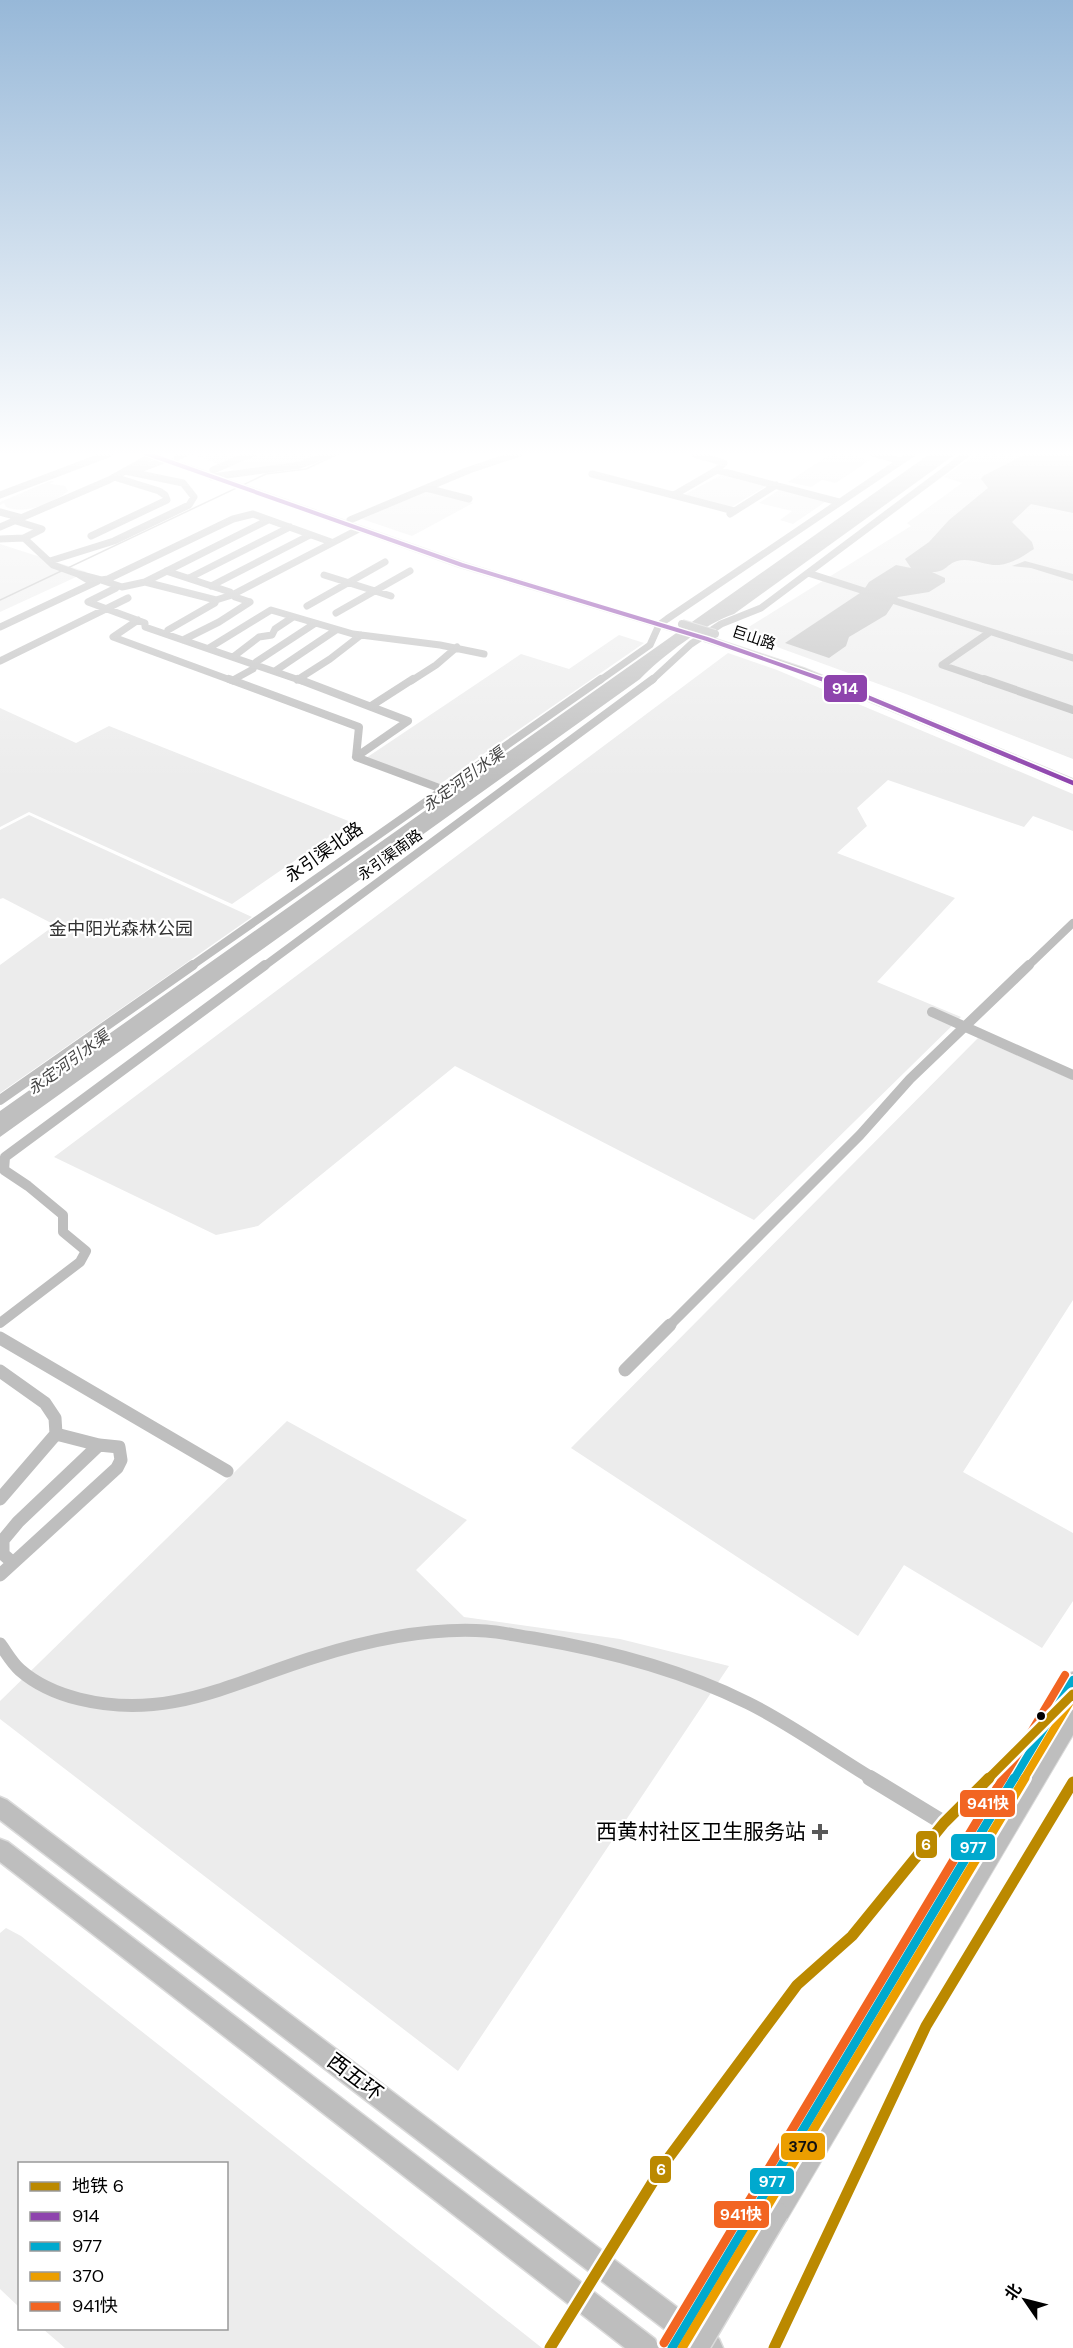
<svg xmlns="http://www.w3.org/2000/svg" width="1073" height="2348" viewBox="0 0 1073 2348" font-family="'DM Sans','Noto Sans SC',sans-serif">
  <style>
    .green { fill: #ececec }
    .water { fill: #bfbfbf }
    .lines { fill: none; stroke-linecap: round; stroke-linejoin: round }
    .stream { stroke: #bfbfbf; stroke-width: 1.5 }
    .major-casing { stroke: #dbdbdb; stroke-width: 2 }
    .highway-casing { stroke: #dbdbdb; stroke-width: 3 }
    .minor-far4 { stroke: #bebebe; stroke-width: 7 }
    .minor-far3 { stroke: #bebebe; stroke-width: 8 }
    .minor-far2 { stroke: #bebebe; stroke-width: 10 }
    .minor-far1 { stroke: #bebebe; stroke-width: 13 }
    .minor { stroke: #bebebe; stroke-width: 16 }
    .major { fill: #bebebe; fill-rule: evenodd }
    .highway { fill: #bebebe; fill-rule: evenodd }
    .major-bridge-far1-casing { stroke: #dbdbdb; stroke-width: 10; stroke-linecap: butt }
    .major-bridge-casing { stroke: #dbdbdb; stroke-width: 24; stroke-linecap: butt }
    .major-bridge-far1 { stroke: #bebebe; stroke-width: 8 }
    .major-bridge { stroke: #bebebe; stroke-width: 21 }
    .bus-1-far1-casing { stroke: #fff; stroke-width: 7 }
    .bus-1-casing { stroke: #fff; stroke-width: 8 }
    .bus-2-far1-casing { stroke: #fff; stroke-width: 12 }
    .bus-2-casing { stroke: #fff; stroke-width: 14 }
    .bus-3-far1-casing { stroke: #fff; stroke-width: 12 }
    .bus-3-casing { stroke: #fff; stroke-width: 14 }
    .bus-4-far1-casing { stroke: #fff; stroke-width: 12 }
    .bus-4-casing { stroke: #fff; stroke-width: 14 }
    .bus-1-far1 { stroke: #8e44ad; stroke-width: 4 }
    .bus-1 { stroke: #8e44ad; stroke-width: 4.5 }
    .bus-2-far1 { stroke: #00a9ce; stroke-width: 8 }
    .bus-2 { stroke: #00a9ce; stroke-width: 9 }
    .bus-3-far1 { stroke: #eb9e00; stroke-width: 8 }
    .bus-3 { stroke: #eb9e00; stroke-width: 9 }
    .bus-4-far1 { stroke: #f26522; stroke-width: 8 }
    .bus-4 { stroke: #f26522; stroke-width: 9 }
    .metro-1-far1-casing { stroke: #fff; stroke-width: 14 }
    .metro-1-casing { stroke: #fff; stroke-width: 16 }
    .metro-1-far1 { stroke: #bb8900; stroke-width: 9 }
    .metro-1 { stroke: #bb8900; stroke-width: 11 }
    .bus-dot { fill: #000; stroke: #fff; stroke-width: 2 }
    .poi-dot { fill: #595959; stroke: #fff; stroke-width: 2 }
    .labels { text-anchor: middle; stroke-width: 4.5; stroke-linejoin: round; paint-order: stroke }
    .far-street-label { font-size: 15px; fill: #000; stroke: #fff }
    .far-water-label { font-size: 16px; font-style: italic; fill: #444; stroke: #fff }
    .street-label { font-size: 18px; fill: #000; stroke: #fff }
    .park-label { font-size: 18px; fill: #333; stroke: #fff }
    .near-poi-label { font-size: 21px; fill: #000; stroke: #fff; text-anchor: end }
    .near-street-label { font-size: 21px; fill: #000; stroke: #fff }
    .line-badge { stroke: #fff; stroke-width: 2 }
    .badge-label { font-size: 16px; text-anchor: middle; font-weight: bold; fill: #fff }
    .pale-badge-label { font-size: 16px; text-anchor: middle; font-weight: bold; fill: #111 }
  </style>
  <rect width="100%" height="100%" fill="#fff"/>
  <path class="green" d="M 187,453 L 323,453 L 304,462 L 235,470 Z
    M 824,453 L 847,453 L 870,460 L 836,483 L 822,480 L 811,487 L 788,482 L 829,455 Z
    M 977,453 L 1073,453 L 1073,759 L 906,694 L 739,633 L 911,526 L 907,523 L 962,483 L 944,477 Z
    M 721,475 L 766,486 L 730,508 L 684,495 Z
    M 50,481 L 54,481 L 50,484 L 65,486 L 68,491 C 53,503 25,515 6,507 L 4,503 L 0,505 L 0,502 Z
    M 782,488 L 828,500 L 793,524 L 780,520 L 792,511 L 759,503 Z
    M 429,490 L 473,503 L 412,536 L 362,519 Z
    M 0,544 L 87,572 L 0,612 Z
    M 619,635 L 644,643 L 440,784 L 366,758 L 521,654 L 569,669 Z
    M 728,653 L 777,670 L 1073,794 L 1073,831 L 1033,816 L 1024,827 L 888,780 L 857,808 L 867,826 L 837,853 L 955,898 L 877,982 L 961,1017 L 754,1220 L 455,1066 L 258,1226 L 216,1235 L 54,1157 Z
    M 0,708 L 76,743 L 109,726 L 351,822 L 232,904 L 29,812 L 0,827 Z
    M 29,815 L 252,917 L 0,1093 L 0,965 L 55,925 L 3,898 L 0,899 L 0,830 Z
    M 978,1038 L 1073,1080 L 1073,1300 L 963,1472 L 1073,1533 L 1073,1601 L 1042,1648 L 904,1565 L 858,1636 L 571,1448 Z
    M 287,1421 L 467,1520 L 416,1570 L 464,1617 L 620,1639 L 729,1666 L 458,2071 L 0,1719 L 0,1701 Z
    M 6,1928 L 21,1936 L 542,2348 L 65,2348 L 43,2329 L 226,2328 L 226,2164 L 20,2164 L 19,2307 L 0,2289 L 0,1933 Z"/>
  <path class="water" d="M 931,453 L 957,453 L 734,614 C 706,623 661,657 640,679 L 0,1137 L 0,1111 Z
    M 1028,453 L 1073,453 L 1073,513 L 1031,504 L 1012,522 L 1032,542 L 1034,549 C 1023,556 1012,564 999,565 C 986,566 970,557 957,561 C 945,565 947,572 932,572 L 945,578 L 945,582 L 929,592 L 898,597 L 886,615 L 849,637 L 846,646 L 829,658 L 785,643 L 863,591 L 869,582 L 896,565 L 911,568 L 905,559 L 929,542 L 949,520 L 988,488 L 981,479 L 983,476 Z
    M 1025,561 L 1073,574 L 1073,581 L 1031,568 L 1012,566 Z"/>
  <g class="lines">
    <path class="stream" d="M 0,600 L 266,474 L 306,469 L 340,453"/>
    <g class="major-casing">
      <path id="major" d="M 141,453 L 153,453 L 465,563 L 679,629 L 672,631 L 459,567 Z
        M 704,637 L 710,637 L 804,668 L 1073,779 L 1073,786 L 798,672 L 704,641 Z
        M 1073,1672 L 1073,1696 L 769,2207 L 761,2210 L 753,2207 L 750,2199 L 753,2191 L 1067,1674 Z
        M 1073,1710 L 1073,1735 L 786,2221 L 778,2224 L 770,2221 L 767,2213 L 770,2205 L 1067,1712 Z"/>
    </g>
    <g class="highway-casing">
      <path id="highway" d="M 0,1797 L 7,1800 L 719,2339 L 723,2348 L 689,2348 L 0,1820 Z
        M 0,1839 L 8,1842 L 655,2339 L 659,2348 L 625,2348 L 0,1862 Z"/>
    </g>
    <path class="minor-far4" d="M 872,453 L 901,461 L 913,453
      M 177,457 L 186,453
      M 137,470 L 164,460
      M 213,470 L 253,453
      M 717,470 L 839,502
      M 592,474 L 734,511
      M 212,477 L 300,465 L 333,453
      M 426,488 L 469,499
      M 0,495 L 111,453
      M 674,495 L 717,470 L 724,463 L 694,454 L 696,453
      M 0,512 L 22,518
      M 730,514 L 776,485
      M 350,520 L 469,470 L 520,453
      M 16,521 L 42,529 L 24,538
      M 0,527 L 109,480 L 152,456
      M 91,536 L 167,500 L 165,495 L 159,491 L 114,477
      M 0,539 L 24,538 L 53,565 L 78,574
      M 50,561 L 114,541 L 189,505 L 194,497 L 183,483 L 125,471
      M 166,571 L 230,592 L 235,597 L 250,602
      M 808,573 L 1073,658
      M 78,574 L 101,580 L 88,580 Z
      M 324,575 L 391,596
      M 189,578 L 290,527
      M 101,580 L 122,587 L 145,582 L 268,520
      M 101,580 L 108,579 L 233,519 L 253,514 L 331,542
      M 145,582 L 216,600 L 215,603 L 168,630
      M 211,586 L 310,535
      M 116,588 L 88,602 L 145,623 L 145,627 L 302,681
      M 216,600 L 232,595 L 359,529
      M 307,606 L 385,562
      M 336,613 L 410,571
      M 138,620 L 113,637 L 233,681
      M 0,627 L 98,581
      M 183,640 L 219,622 L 250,602
      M 209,648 L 271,610 L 353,634 L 440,645 L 484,654
      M 233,657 L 259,637 L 272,635 L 275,629 L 293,617
      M 0,661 L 128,598
      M 275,671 L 336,630
      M 233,680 L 253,669 L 256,662 L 314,624
      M 297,680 L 330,659 L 361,635
      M 411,681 L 436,665 L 457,647
      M 599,681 L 650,645 L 659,625 L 667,619 L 901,461
      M 651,681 L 691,644 L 721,624 L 761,608 L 968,453
      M 989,681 L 942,665 L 990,632"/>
    <path class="minor-far3" d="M 229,679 L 359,727 L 356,757 L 442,789
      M 298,679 L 408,721 L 356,757
      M 984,679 L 1073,710
      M 371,706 L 413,679
      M 190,967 L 601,679
      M 263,967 L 653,679
      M 1027,967 L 1073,923"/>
    <path class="minor-far2" d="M 932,1012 L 1073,1075
      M 0,1100 L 193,965
      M 0,1323 L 80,1262 L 86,1251 L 63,1232 L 63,1215 L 28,1186 L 4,1170 L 5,1157 L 265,965
      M 669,1326 L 860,1135 L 910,1079 L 1029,965"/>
    <path class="minor-far1" d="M 0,1338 L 227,1471
      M 625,1370 L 670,1325
      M 0,1371 L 45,1403 L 55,1418 L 56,1434 L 0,1499
      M 12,1562 L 3,1554 L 3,1540 L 18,1522 L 99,1445
      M 0,1575 L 117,1468 L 121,1460 L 119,1447 L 99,1445 L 56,1434
      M 0,1644 C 6,1652 12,1663 20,1670 C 36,1684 59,1694 79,1699 C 168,1721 231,1683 315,1657 C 369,1640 429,1627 486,1631 C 502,1632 517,1636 533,1638 C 605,1650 682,1670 748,1703 C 789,1723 833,1755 873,1779"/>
    <path class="minor" d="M 870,1778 L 944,1823"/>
    <use href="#major" class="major"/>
    <use href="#highway" class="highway"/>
    <g class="major-bridge-far1-casing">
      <path id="major-bridge-far1" d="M 682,624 L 715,634"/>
    </g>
    <g class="major-bridge-casing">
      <path id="major-bridge" d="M 672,2348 L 761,2199
        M 698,2348 L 778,2213"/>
    </g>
    <use href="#major-bridge-far1" class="major-bridge-far1"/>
    <use href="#major-bridge" class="major-bridge"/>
    <g class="bus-1-far1-casing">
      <path id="bus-1-far1" d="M 145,453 L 462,565 L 707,639 L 827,681"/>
    </g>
    <g class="bus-1-casing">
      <path id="bus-1" d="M 824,679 L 1073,783"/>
    </g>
    <g class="bus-2-far1-casing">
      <path id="bus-2-far1" d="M 1014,1779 L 1073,1680"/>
    </g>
    <g class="bus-2-casing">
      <path id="bus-2" d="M 672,2348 L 1014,1778"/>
    </g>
    <g class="bus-3-far1-casing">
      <path id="bus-3-far1" d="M 1024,1779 L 1073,1697"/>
    </g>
    <g class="bus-3-casing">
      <path id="bus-3" d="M 682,2348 L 1025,1778"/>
    </g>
    <g class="bus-4-far1-casing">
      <path id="bus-4-far1" d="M 1003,1779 L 1065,1675"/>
    </g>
    <g class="bus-4-casing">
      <path id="bus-4" d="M 664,2343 L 1003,1778"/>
    </g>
    <use href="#bus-1-far1" class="bus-1-far1"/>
    <use href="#bus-1" class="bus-1"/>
    <use href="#bus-2-far1" class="bus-2-far1"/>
    <use href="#bus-2" class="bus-2"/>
    <use href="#bus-3-far1" class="bus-3-far1"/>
    <use href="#bus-3" class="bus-3"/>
    <use href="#bus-4-far1" class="bus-4-far1"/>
    <use href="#bus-4" class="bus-4"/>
    <g class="metro-1-far1-casing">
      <path id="metro-1-far1" d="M 988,1779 L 1073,1694"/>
    </g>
    <g class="metro-1-casing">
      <path id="metro-1" d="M 550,2348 L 664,2164 L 797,1985 L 852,1936 L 944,1823 L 989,1778
        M 774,2348 L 926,2026 L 1073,1782"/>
    </g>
    <use href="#metro-1-far1" class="metro-1-far1"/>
    <use href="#metro-1" class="metro-1"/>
  </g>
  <linearGradient id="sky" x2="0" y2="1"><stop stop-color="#97b8d8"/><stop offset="0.58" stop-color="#fff"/><stop offset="1" stop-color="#fff" stop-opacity="0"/></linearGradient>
  <rect width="1073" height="782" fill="url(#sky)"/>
  <circle class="bus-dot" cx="1041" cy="1716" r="5"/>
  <path class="poi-dot" d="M817 1823h6v6h6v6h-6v6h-6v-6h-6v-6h6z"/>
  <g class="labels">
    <g class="far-street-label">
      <text transform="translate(754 638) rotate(18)" y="5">巨山路</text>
      <text transform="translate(390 855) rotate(-36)" y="5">永引渠南路</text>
    </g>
    <g class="far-water-label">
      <text transform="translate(463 779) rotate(-36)" y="6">永定河引水渠</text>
      <text transform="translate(68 1062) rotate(-36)" y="6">永定河引水渠</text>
    </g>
    <g class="street-label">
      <text transform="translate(324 852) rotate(-35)" y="6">永引渠北路</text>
    </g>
    <g class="park-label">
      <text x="121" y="935">金中阳光森林公园</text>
    </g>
    <g class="near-poi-label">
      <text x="806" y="1839">西黄村社区卫生服务站</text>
    </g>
    <g class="near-street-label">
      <text transform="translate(355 2077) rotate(37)" y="7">西五环</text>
    </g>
  </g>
  <g class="line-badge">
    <rect x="823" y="674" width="45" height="29" rx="6" fill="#8e44ad"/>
    <rect x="959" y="1789" width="57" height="29" rx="6" fill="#f26522"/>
    <rect x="915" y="1830" width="23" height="29" rx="6" fill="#bb8900"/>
    <rect x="950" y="1833" width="46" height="28" rx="6" fill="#00a9ce"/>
    <rect x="780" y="2132" width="46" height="29" rx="6" fill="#eb9e00"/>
    <rect x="649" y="2155" width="23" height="29" rx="6" fill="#bb8900"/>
    <rect x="749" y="2167" width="46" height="28" rx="6" fill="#00a9ce"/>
    <rect x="713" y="2200" width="57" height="29" rx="6" fill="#f26522"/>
  </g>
  <g class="badge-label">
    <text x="845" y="694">914</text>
    <text x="988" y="1809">941快</text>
    <text x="926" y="1850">6</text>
    <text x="973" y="1853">977</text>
    <text x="661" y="2175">6</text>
    <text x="772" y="2187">977</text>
    <text x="741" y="2220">941快</text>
  </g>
  <g class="pale-badge-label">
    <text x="803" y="2152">370</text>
  </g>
  <rect x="18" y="2162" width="210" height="168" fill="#ffffff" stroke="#999999" stroke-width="1.5"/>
  <rect x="30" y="2182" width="30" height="9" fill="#bb8900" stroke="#999999" stroke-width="1.5"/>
  <text x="72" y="2192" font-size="18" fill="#000000">地铁 6</text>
  <rect x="30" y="2212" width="30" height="9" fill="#8e44ad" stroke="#999999" stroke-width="1.5"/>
  <text x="72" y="2222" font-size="18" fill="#000000">914</text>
  <rect x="30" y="2242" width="30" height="9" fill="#00a9ce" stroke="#999999" stroke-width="1.5"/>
  <text x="72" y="2252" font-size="18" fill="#000000">977</text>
  <rect x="30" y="2272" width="30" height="9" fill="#eb9e00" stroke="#999999" stroke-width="1.5"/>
  <text x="72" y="2282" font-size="18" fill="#000000">370</text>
  <rect x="30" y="2302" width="30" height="9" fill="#f26522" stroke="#999999" stroke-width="1.5"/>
  <text x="72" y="2312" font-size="18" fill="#000000">941快</text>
  <g transform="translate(1025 2300) rotate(305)" stroke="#ffffff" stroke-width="4.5" paint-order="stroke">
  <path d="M0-4.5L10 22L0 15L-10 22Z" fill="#000000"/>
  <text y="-9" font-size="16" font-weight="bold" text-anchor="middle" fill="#000000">北</text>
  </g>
</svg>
